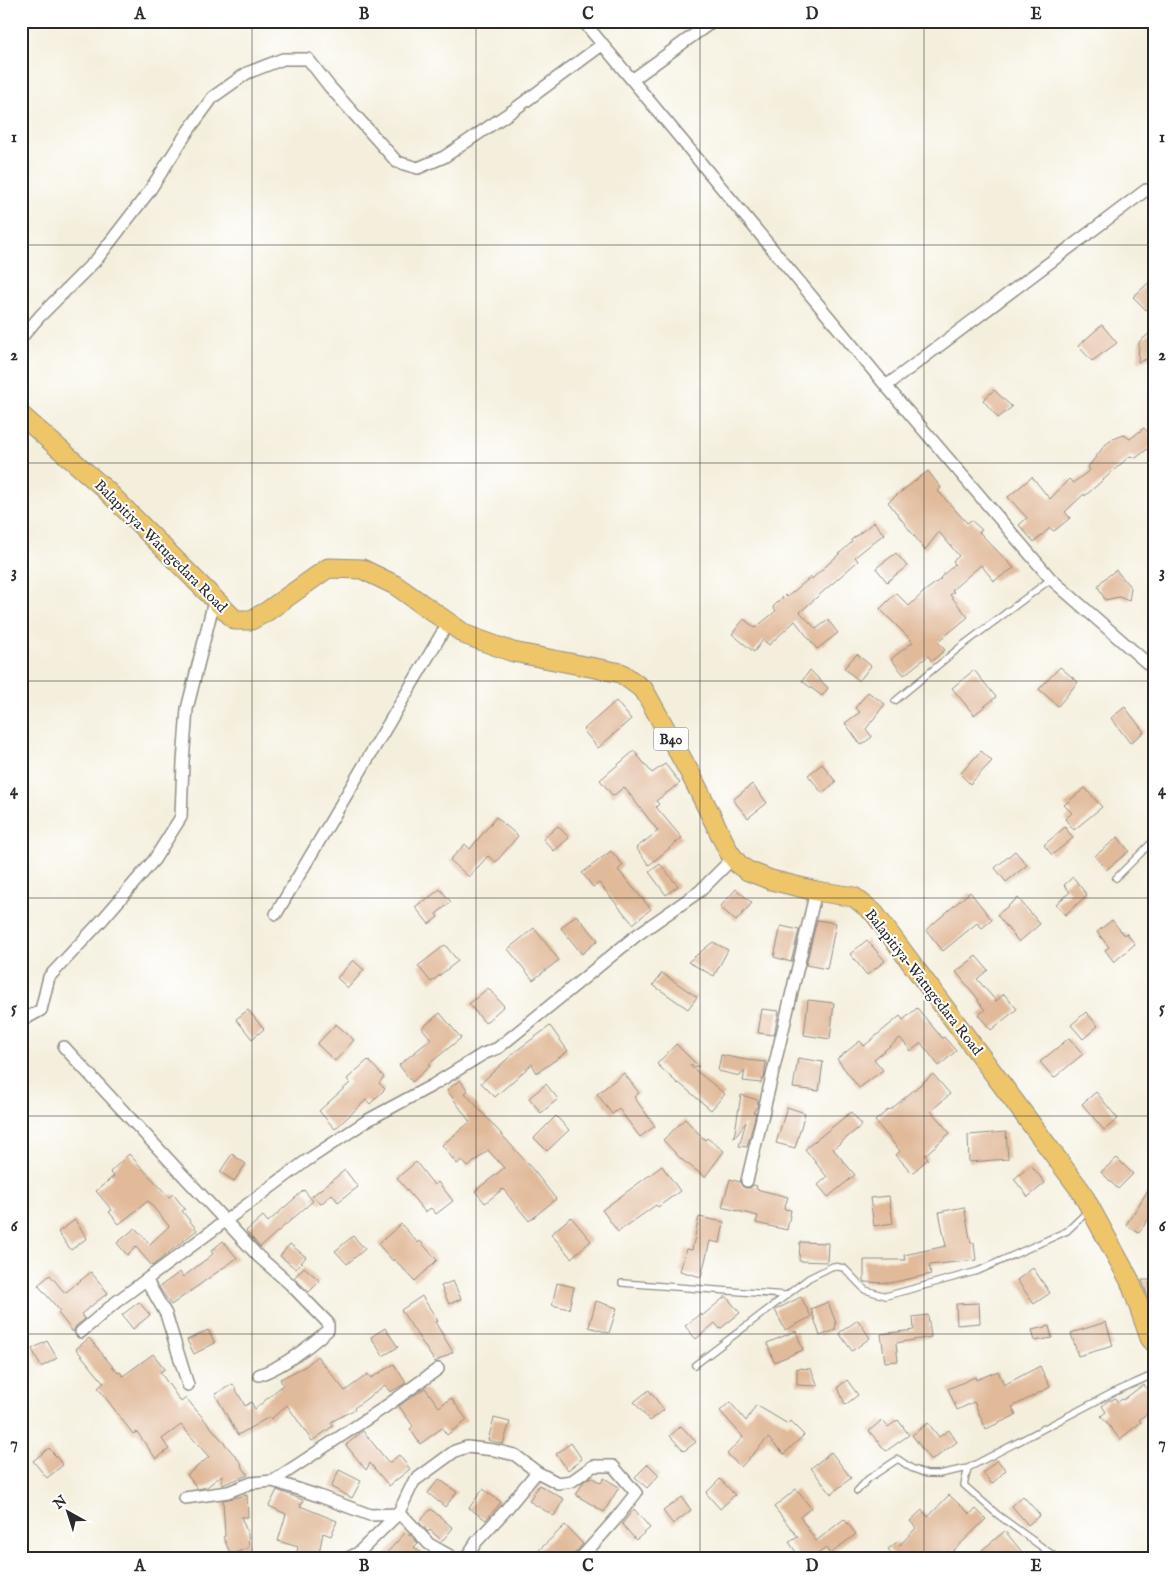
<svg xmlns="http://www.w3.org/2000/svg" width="1176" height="1579" viewBox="0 0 1176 1579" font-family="'IM FELL English',serif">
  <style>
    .building { fill: #e1ba9a }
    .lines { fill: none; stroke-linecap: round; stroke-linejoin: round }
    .service-casing { stroke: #908d84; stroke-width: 8 }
    .minor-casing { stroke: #908d84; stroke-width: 14 }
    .primary-casing { stroke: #908d84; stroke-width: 21 }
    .service { stroke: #fff; stroke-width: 5.5 }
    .minor { stroke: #fff; stroke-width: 11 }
    .primary { stroke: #eec569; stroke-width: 19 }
    .grid { fill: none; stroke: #2b2b2b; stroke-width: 1; stroke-opacity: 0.55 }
    .labels { text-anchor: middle; stroke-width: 4; stroke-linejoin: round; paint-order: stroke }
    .shield { fill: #fff; stroke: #6b6b6b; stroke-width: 1 }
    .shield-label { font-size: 14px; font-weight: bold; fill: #2b2b2b }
    .street-label { font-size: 15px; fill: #2b2b2b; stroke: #fff }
    .neatline { fill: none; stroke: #2b2b2b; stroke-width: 2 }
    .grid-label { font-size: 16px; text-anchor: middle; font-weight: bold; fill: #2b2b2b }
  </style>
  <rect width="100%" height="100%" fill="#fff"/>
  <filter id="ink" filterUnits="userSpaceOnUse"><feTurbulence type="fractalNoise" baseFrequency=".02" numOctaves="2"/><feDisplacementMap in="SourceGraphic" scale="10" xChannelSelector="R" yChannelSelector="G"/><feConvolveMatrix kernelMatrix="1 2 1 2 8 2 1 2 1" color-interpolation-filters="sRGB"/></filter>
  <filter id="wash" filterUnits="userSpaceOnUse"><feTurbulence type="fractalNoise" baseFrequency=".0096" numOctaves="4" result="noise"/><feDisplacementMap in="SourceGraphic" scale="20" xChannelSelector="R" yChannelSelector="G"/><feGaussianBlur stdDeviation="1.12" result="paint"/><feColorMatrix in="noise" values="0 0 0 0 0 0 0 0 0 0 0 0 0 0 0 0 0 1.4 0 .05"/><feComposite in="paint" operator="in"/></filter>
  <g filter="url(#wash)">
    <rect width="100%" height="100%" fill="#f4efdd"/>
    <g id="blocks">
      <path class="building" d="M 1155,277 L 1155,319 L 1133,297 Z
        M 1102,325 L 1117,343 L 1092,361 L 1078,346 Z
        M 1155,329 L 1155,356 L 1138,362 L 1139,342 Z
        M 994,390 L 1012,407 L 998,418 L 983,400 Z
        M 1144,428 L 1155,440 L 1155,443 L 1136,458 L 1130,456 L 1085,496 L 1084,494 L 1065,512 L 1070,518 L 1054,531 L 1050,528 L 1034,542 L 1019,525 L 1027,518 L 1008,497 L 1032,477 L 1050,499 L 1069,479 L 1073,483 L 1090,470 L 1088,467 L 1105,445 L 1113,439 L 1124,435 L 1130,439 Z
        M 928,471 L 941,488 L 938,491 L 967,523 L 971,520 L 982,530 L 979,532 L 1014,568 L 994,581 L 981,565 L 952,590 L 954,592 L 950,595 L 968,617 L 938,642 L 945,650 L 932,661 L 928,656 L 904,675 L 891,659 L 913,642 L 880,609 L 896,593 L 909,606 L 926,590 L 941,579 L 940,578 L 955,564 L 953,561 L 959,556 L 939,532 L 925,550 L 888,502 Z
        M 874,522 L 884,534 L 855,557 L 858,561 L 800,612 L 816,629 L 828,620 L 838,633 L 817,649 L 795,621 L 769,645 L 763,640 L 754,652 L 732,634 L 744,619 L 755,628 L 776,611 L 773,607 L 785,595 L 787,597 L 811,577 L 812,579 L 852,542 L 851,540 Z
        M 896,553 L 907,566 L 887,582 L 876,568 Z
        M 1116,570 L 1131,588 L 1129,601 L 1119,597 L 1105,600 L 1098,586 L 1103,580 Z
        M 857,654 L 871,666 L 859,681 L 844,668 Z
        M 1060,667 L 1078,682 L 1058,706 L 1039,689 Z
        M 810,670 L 828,688 L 822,696 L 802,681 Z
        M 974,670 L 996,697 L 974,715 L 952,688 Z
        M 868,692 L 885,704 L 866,729 L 872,737 L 861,745 L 845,723 L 860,712 L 855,708 Z
        M 616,701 L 631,719 L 598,748 L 583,730 Z
        M 1125,707 L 1144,732 L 1130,743 L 1111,718 Z
        M 634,751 L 652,773 L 665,764 L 680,783 L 656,801 L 659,804 L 656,807 L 682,838 L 649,865 L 636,848 L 658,831 L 624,787 L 613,796 L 600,780 Z
        M 981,751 L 992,761 L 970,784 L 960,774 Z
        M 822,764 L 836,782 L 822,793 L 808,775 Z
        M 752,784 L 767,803 L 748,818 L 733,800 Z
        M 1085,788 L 1102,807 L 1074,830 L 1065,819 L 1072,813 L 1064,805 Z
        M 496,817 L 518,836 L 496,862 L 488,856 L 469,877 L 450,860 L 465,844 L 470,849 Z
        M 558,826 L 569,838 L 554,851 L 543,839 Z
        M 1065,827 L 1073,838 L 1052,855 L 1044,845 Z
        M 1118,837 L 1129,851 L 1106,870 L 1095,856 Z
        M 611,851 L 623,865 L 618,870 L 651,909 L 633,924 L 599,883 L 593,887 L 582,873 Z
        M 1015,851 L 1027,865 L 1006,882 L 995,868 Z
        M 660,864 L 678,886 L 666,895 L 649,872 Z
        M 1073,877 L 1087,895 L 1065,915 L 1056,904 L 1070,892 L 1064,885 Z
        M 440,889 L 451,902 L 436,914 L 438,917 L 429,924 L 415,907 L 424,900 L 425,901 Z
        M 736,889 L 752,903 L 736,921 L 720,907 Z
        M 970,892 L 992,920 L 982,928 L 977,923 L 943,951 L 926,930 Z
        M 1018,898 L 1040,924 L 1019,942 L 997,915 Z
        M 576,915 L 598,940 L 582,954 L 561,928 Z
        M 817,920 L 836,923 L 827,969 L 806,965 Z
        M 1112,920 L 1124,935 L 1126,933 L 1135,944 L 1114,962 L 1105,950 L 1109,947 L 1097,932 Z
        M 781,926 L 799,930 L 791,962 L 774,957 Z
        M 534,928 L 559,960 L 533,980 L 508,949 Z
        M 867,940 L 885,961 L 867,975 L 850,954 Z
        M 713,942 L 728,950 L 714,976 L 688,962 Z
        M 445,945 L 458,961 L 431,982 L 418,966 Z
        M 976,956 L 988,970 L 977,979 L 996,1001 L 1004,994 L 1017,1009 L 991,1030 L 978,1015 L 985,1010 L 978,1001 L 979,1000 L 956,972 Z
        M 353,960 L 364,970 L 348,988 L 337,978 Z
        M 662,973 L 697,997 L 688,1009 L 653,985 Z
        M 488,988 L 504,1006 L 485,1023 L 469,1004 Z
        M 808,1000 L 834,1003 L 830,1039 L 804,1035 Z
        M 917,1008 L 942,1038 L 944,1037 L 956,1051 L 939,1066 L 921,1043 L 911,1051 L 900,1038 L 874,1059 L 883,1070 L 859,1088 L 837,1059 L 860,1041 L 864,1046 L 900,1016 L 903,1020 Z
        M 762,1009 L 779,1011 L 774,1035 L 758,1033 Z
        M 248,1010 L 264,1029 L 252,1039 L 236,1019 Z
        M 1086,1012 L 1098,1026 L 1083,1039 L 1071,1025 Z
        M 440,1013 L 461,1038 L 429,1064 L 430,1066 L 412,1082 L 399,1065 L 431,1039 L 422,1028 Z
        M 336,1024 L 354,1040 L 335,1061 L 317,1044 Z
        M 550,1026 L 568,1051 L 537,1073 L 532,1064 L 495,1097 L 481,1083 L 516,1051 Z
        M 1069,1038 L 1083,1054 L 1054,1078 L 1040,1062 Z
        M 676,1044 L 699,1067 L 689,1065 L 725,1094 L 711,1110 L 679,1083 L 678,1084 L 657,1064 Z
        M 721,1055 L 746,1060 L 766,1062 L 764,1079 L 762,1079 L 761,1083 L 743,1081 L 745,1070 L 740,1076 L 718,1071 Z
        M 798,1058 L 823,1062 L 819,1091 L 793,1088 Z
        M 368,1060 L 384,1077 L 379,1083 L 385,1089 L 370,1104 L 366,1100 L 335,1129 L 319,1111 L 350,1083 L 347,1079 Z
        M 624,1073 L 639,1093 L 634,1097 L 655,1126 L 640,1137 L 619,1109 L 612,1114 L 597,1094 Z
        M 933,1074 L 950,1094 L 931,1111 L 950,1133 L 925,1155 L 928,1159 L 912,1173 L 896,1155 L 900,1151 L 875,1121 L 889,1109 L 890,1110 Z
        M 460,1080 L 468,1091 L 465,1093 L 534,1171 L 556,1199 L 529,1221 L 503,1189 L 485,1203 L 475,1191 L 504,1168 L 488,1150 L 468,1167 L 462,1160 L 457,1164 L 442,1145 L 470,1122 L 447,1090 Z
        M 546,1084 L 558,1099 L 541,1113 L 529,1098 Z
        M 1096,1092 L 1118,1119 L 1104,1130 L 1082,1104 Z
        M 741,1095 L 758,1100 L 757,1107 L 753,1112 L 756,1113 L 747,1147 L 739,1146 L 746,1122 L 734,1138 Z
        M 787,1107 L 805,1113 L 795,1148 L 776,1143 Z
        M 851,1112 L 862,1125 L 833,1149 L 855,1175 L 828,1197 L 818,1185 L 827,1177 L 805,1149 Z
        M 556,1116 L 569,1130 L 547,1151 L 534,1138 Z
        M 685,1119 L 705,1140 L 707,1138 L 724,1151 L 705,1177 L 681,1159 L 663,1140 Z
        M 1006,1132 L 1008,1159 L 969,1162 L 968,1135 Z
        M 129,1154 L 169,1197 L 173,1194 L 185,1209 L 182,1211 L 197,1230 L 152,1266 L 136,1247 L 127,1255 L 117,1243 L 135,1228 L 150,1244 L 169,1226 L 148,1201 L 119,1224 L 109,1212 L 112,1210 L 96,1191 L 114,1176 L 110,1172 Z
        M 232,1154 L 246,1164 L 234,1181 L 220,1172 Z
        M 1117,1158 L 1133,1174 L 1118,1189 L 1101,1172 Z
        M 416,1162 L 434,1185 L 438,1182 L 453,1201 L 436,1214 L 431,1208 L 425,1212 L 397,1178 Z
        M 1031,1165 L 1045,1183 L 1028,1197 L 1014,1179 Z
        M 662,1166 L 680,1191 L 658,1207 L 656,1205 L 618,1232 L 602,1210 Z
        M 345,1170 L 358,1187 L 338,1202 L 332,1194 L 321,1204 L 312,1196 Z
        M 730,1179 L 740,1182 L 742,1186 L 745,1188 L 750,1188 L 753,1185 L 757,1186 L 756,1189 L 788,1197 L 784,1209 L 791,1210 L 787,1230 L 756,1223 L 758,1216 L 722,1207 Z
        M 304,1190 L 313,1201 L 260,1247 L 246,1231 L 263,1216 L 268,1222 Z
        M 1147,1192 L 1155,1197 L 1155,1209 L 1139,1233 L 1126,1225 Z
        M 889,1196 L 893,1223 L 874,1226 L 870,1198 Z
        M 964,1207 L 971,1243 L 974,1243 L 976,1260 L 929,1265 L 931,1274 L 890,1283 L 864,1282 L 864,1260 L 905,1260 L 904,1255 L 946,1246 L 939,1212 Z
        M 571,1217 L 591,1241 L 571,1258 L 551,1234 Z
        M 699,1217 L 724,1222 L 720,1243 L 710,1241 L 701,1277 L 680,1271 L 686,1249 L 692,1250 Z
        M 75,1220 L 87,1238 L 71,1250 L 58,1232 Z
        M 401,1224 L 418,1243 L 420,1241 L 437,1260 L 415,1281 L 394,1259 L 393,1261 L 378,1244 Z
        M 353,1236 L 365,1249 L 347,1264 L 335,1251 Z
        M 223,1241 L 237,1258 L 171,1305 L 159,1287 L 180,1272 L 183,1277 L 213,1254 L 211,1251 Z
        M 800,1242 L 828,1243 L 827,1262 L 799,1261 Z
        M 290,1244 L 306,1257 L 296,1269 L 280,1256 Z
        M 304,1267 L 320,1281 L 309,1292 L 294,1278 Z
        M 1033,1268 L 1050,1293 L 1034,1304 L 1017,1280 Z
        M 91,1272 L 108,1293 L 81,1314 L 85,1319 L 76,1326 L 73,1332 L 58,1313 L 60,1311 L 38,1285 L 50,1275 L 65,1293 Z
        M 1142,1280 L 1150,1280 L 1149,1301 Z
        M 453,1281 L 461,1299 L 449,1304 L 441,1286 Z
        M 557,1283 L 574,1287 L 569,1309 L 552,1305 Z
        M 422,1296 L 438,1321 L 435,1322 L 453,1352 L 435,1362 L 401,1310 Z
        M 726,1296 L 740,1313 L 720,1329 L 715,1323 L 696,1339 L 685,1326 L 700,1314 L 702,1316 Z
        M 801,1297 L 811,1317 L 785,1330 L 775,1310 Z
        M 596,1301 L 617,1308 L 609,1333 L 589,1327 Z
        M 139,1302 L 150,1315 L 133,1329 L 122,1315 Z
        M 828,1302 L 836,1323 L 835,1330 L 820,1336 L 811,1309 Z
        M 979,1303 L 980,1323 L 957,1325 L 956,1304 Z
        M 928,1315 L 931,1337 L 896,1343 L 898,1361 L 885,1362 L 881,1334 L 914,1330 L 913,1317 Z
        M 858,1320 L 870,1338 L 852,1351 L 839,1333 Z
        M 1106,1322 L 1113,1346 L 1078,1356 L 1071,1333 Z
        M 1049,1326 L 1052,1338 L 1035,1341 L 1032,1330 Z
        M 385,1328 L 398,1347 L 383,1356 L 371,1337 Z
        M 208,1330 L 215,1343 L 194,1354 L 187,1340 Z
        M 796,1331 L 803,1350 L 774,1362 L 767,1343 Z
        M 89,1338 L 118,1373 L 120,1372 L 123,1376 L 153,1354 L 165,1369 L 160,1372 L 181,1402 L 186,1398 L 242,1464 L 241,1465 L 248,1475 L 222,1485 L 222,1475 L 207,1487 L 198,1489 L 187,1475 L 209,1457 L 181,1425 L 162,1439 L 169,1449 L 156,1459 L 137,1432 L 133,1434 L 98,1388 L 104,1383 L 76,1349 Z
        M 47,1341 L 57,1358 L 41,1367 L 32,1349 Z
        M 317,1356 L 345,1391 L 368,1374 L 371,1378 L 394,1364 L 406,1383 L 390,1392 L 385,1385 L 354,1408 L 355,1409 L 331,1422 L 333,1426 L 312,1441 L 287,1405 L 271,1419 L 269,1417 L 238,1435 L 215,1394 L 233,1384 L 245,1406 L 251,1402 L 255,1409 L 283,1385 L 280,1379 L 306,1366 Z
        M 1040,1366 L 1050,1387 L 1012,1407 L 1016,1415 L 986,1429 L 974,1402 L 957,1410 L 948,1389 L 975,1377 L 976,1380 L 998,1371 L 1004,1385 Z
        M 797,1368 L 811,1369 L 818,1386 L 797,1385 Z
        M 847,1380 L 858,1395 L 845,1405 L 838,1387 Z
        M 1143,1385 L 1155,1399 L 1155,1407 L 1139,1420 L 1141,1422 L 1120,1439 L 1101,1416 L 1106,1412 L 1102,1406 L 1109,1400 L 1112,1400 L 1115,1398 L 1118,1402 L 1122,1399 L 1123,1400 Z
        M 425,1388 L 439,1407 L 451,1398 L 467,1420 L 447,1435 L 442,1428 L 420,1444 L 410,1429 L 413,1426 L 399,1406 Z
        M 649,1390 L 664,1410 L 650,1421 L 634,1402 Z
        M 730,1402 L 746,1421 L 756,1405 L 788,1424 L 790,1421 L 804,1435 L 784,1454 L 768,1438 L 741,1467 L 727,1454 L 743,1437 L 720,1411 Z
        M 494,1418 L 510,1422 L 503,1444 L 488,1440 Z
        M 882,1420 L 888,1427 L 898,1420 L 909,1435 L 886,1451 L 869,1431 Z
        M 928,1423 L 939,1437 L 949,1430 L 957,1442 L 931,1461 L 912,1435 Z
        M 681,1426 L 696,1442 L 684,1451 L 670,1436 Z
        M 363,1431 L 389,1463 L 399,1455 L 410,1469 L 389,1486 L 370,1463 L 366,1470 L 346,1445 Z
        M 571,1443 L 582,1459 L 568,1470 L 556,1454 Z
        M 49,1448 L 63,1465 L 47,1478 L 33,1461 Z
        M 831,1452 L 851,1478 L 831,1494 L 811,1468 Z
        M 997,1460 L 1006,1470 L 992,1484 L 983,1473 Z
        M 648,1464 L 659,1475 L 647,1488 L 635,1477 Z
        M 339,1470 L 361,1481 L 352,1498 L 331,1487 Z
        M 591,1477 L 601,1483 L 604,1478 L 619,1487 L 604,1512 L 576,1495 L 584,1481 Z
        M 439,1479 L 457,1492 L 445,1507 L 428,1493 Z
        M 720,1479 L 735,1495 L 720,1509 L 706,1493 Z
        M 539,1485 L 564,1499 L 554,1516 L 529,1501 Z
        M 483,1489 L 501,1502 L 486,1520 L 469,1508 Z
        M 796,1489 L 811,1508 L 800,1517 L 816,1541 L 844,1519 L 856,1534 L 830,1554 L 826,1548 L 812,1558 L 800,1558 L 789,1542 L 798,1537 L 774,1507 Z
        M 277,1490 L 303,1500 L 300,1506 L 337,1521 L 331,1536 L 323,1533 L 318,1558 L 296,1556 L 298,1547 L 278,1541 L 286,1514 L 269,1506 Z
        M 247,1495 L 248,1517 L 241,1517 L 248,1534 L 249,1547 L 231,1555 L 223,1537 L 225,1536 L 223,1500 Z
        M 949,1495 L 970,1514 L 976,1509 L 986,1519 L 946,1558 L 888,1558 L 892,1554 L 888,1549 L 897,1542 L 900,1545 L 916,1528 L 910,1521 L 922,1510 L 928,1517 Z
        M 1023,1496 L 1040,1515 L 1028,1525 L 1012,1506 Z
        M 682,1497 L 691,1510 L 673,1524 L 663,1511 Z
        M 431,1509 L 453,1528 L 442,1541 L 430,1530 L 428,1532 L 419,1522 Z
        M 634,1509 L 650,1528 L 636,1540 L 622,1524 Z
        M 565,1525 L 583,1544 L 575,1553 L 574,1558 L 531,1558 Z
        M 1005,1531 L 1018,1547 L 1026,1558 L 989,1558 L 982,1550 Z
        M 405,1533 L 408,1536 L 410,1534 L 418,1543 L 414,1547 L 427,1558 L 382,1558 Z"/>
    </g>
  </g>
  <g filter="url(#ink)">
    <use href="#blocks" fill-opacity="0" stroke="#908d84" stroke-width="1"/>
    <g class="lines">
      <g class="service-casing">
        <path id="service" d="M 895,701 L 959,648 L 1051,579
          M 1116,878 L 1155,839
          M 622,1283 L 785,1295
          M 695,1365 L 809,1278 L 833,1266 L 844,1268 L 865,1290 L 886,1296 L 978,1271 L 1067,1231 L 1089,1210
          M 968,1468 L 964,1485 L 998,1515 L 1057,1558
          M 857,1491 L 868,1479 L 898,1459 L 911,1468 L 927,1474 L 939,1474 L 968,1468 L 1112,1393 L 1155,1374
          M 864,1556 L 868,1558"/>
      </g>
      <g class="minor-casing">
        <path id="minor" d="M 583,21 L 886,386 L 1051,579 L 1155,670
          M 632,80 L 713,21
          M 21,338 L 40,316 L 97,259 L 148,193 L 188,131 L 213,97 L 247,73 L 283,59 L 308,59 L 329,86 L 397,162 L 418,168 L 444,157 L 515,109 L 603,44
          M 886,386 L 1146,190
          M 276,914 L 448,623
          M 21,1021 L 41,1010 L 49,977 L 103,919 L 154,860 L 181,817 L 183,762 L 187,709 L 214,601
          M 64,1047 L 258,1256 L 290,1284 L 328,1323 L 328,1330 C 307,1348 286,1365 259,1375
          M 747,1181 L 816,891
          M 147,1281 L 166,1314 L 188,1385
          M 81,1332 L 116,1302 L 306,1161 L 368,1120 L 433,1085 L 483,1054 L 498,1048 L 637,935 L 700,891 L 732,859
          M 273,1481 L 382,1409 L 438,1369
          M 185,1498 L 228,1492 L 251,1483 L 273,1481 L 319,1496 L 370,1515 L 398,1514 L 407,1520 L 429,1544 L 454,1558
          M 348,1558 L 358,1553 L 398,1514 L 414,1481 L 455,1451 L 467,1447 L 494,1450 L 515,1455 L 537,1472 L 558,1483 L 572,1481 L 593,1466 L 613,1466 L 636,1493 L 614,1521 L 581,1558
          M 466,1558 L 477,1541 L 504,1512 L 537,1472"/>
      </g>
      <g class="primary-casing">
        <path id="primary" d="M 21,415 L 106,490 L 235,620 L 251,620 L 266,612 L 328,568 L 362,569 L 395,585 L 466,635 L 513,652 L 621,673 L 644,690 L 691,775 L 729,852 L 739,865 L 748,871 L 771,880 L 816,891 L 854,897 L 874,913 L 1081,1191 L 1130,1281 L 1150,1338 L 1155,1344"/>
      </g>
      <use href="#service" class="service"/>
      <use href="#minor" class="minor"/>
      <use href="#primary" class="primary"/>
    </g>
  </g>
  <path class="grid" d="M 252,21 L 252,1558M 476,21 L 476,1558M 700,21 L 700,1558M 924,21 L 924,1558M 21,245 L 1155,245M 21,463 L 1155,463M 21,681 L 1155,681M 21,898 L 1155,898M 21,1116 L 1155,1116M 21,1334 L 1155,1334"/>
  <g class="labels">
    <rect class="shield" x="653.5" y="727.5" width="35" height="23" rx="4"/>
    <g class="shield-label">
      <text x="671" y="744">B40</text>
    </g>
    <g class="street-label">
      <text transform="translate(161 546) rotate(45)" y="5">Balapitiya-Watugedara Road</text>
      <text transform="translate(924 982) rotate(52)" y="5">Balapitiya-Watugedara Road</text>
    </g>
  </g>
  <rect width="1176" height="1579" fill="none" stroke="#fff" stroke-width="55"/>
  <g transform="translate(68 1512) rotate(321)" stroke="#ffffff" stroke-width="4" paint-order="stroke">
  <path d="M0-4L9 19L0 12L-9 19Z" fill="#2b2b2b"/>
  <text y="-8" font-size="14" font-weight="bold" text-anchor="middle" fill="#2b2b2b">N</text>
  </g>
  <rect x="28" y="28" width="1120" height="1524" class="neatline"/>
  <g class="grid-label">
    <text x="140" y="19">A</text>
    <text x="364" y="19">B</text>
    <text x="588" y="19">C</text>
    <text x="812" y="19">D</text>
    <text x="1036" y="19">E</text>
    <text x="14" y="142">1</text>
    <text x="1162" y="142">1</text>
    <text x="14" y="360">2</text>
    <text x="1162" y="360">2</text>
    <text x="14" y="577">3</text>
    <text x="1162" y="577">3</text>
    <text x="14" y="795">4</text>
    <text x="1162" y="795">4</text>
    <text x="14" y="1013">5</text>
    <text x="1162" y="1013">5</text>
    <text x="14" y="1231">6</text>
    <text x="1162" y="1231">6</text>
    <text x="14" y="1448">7</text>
    <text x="1162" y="1448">7</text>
    <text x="140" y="1571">A</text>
    <text x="364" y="1571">B</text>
    <text x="588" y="1571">C</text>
    <text x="812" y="1571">D</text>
    <text x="1036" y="1571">E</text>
  </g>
</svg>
